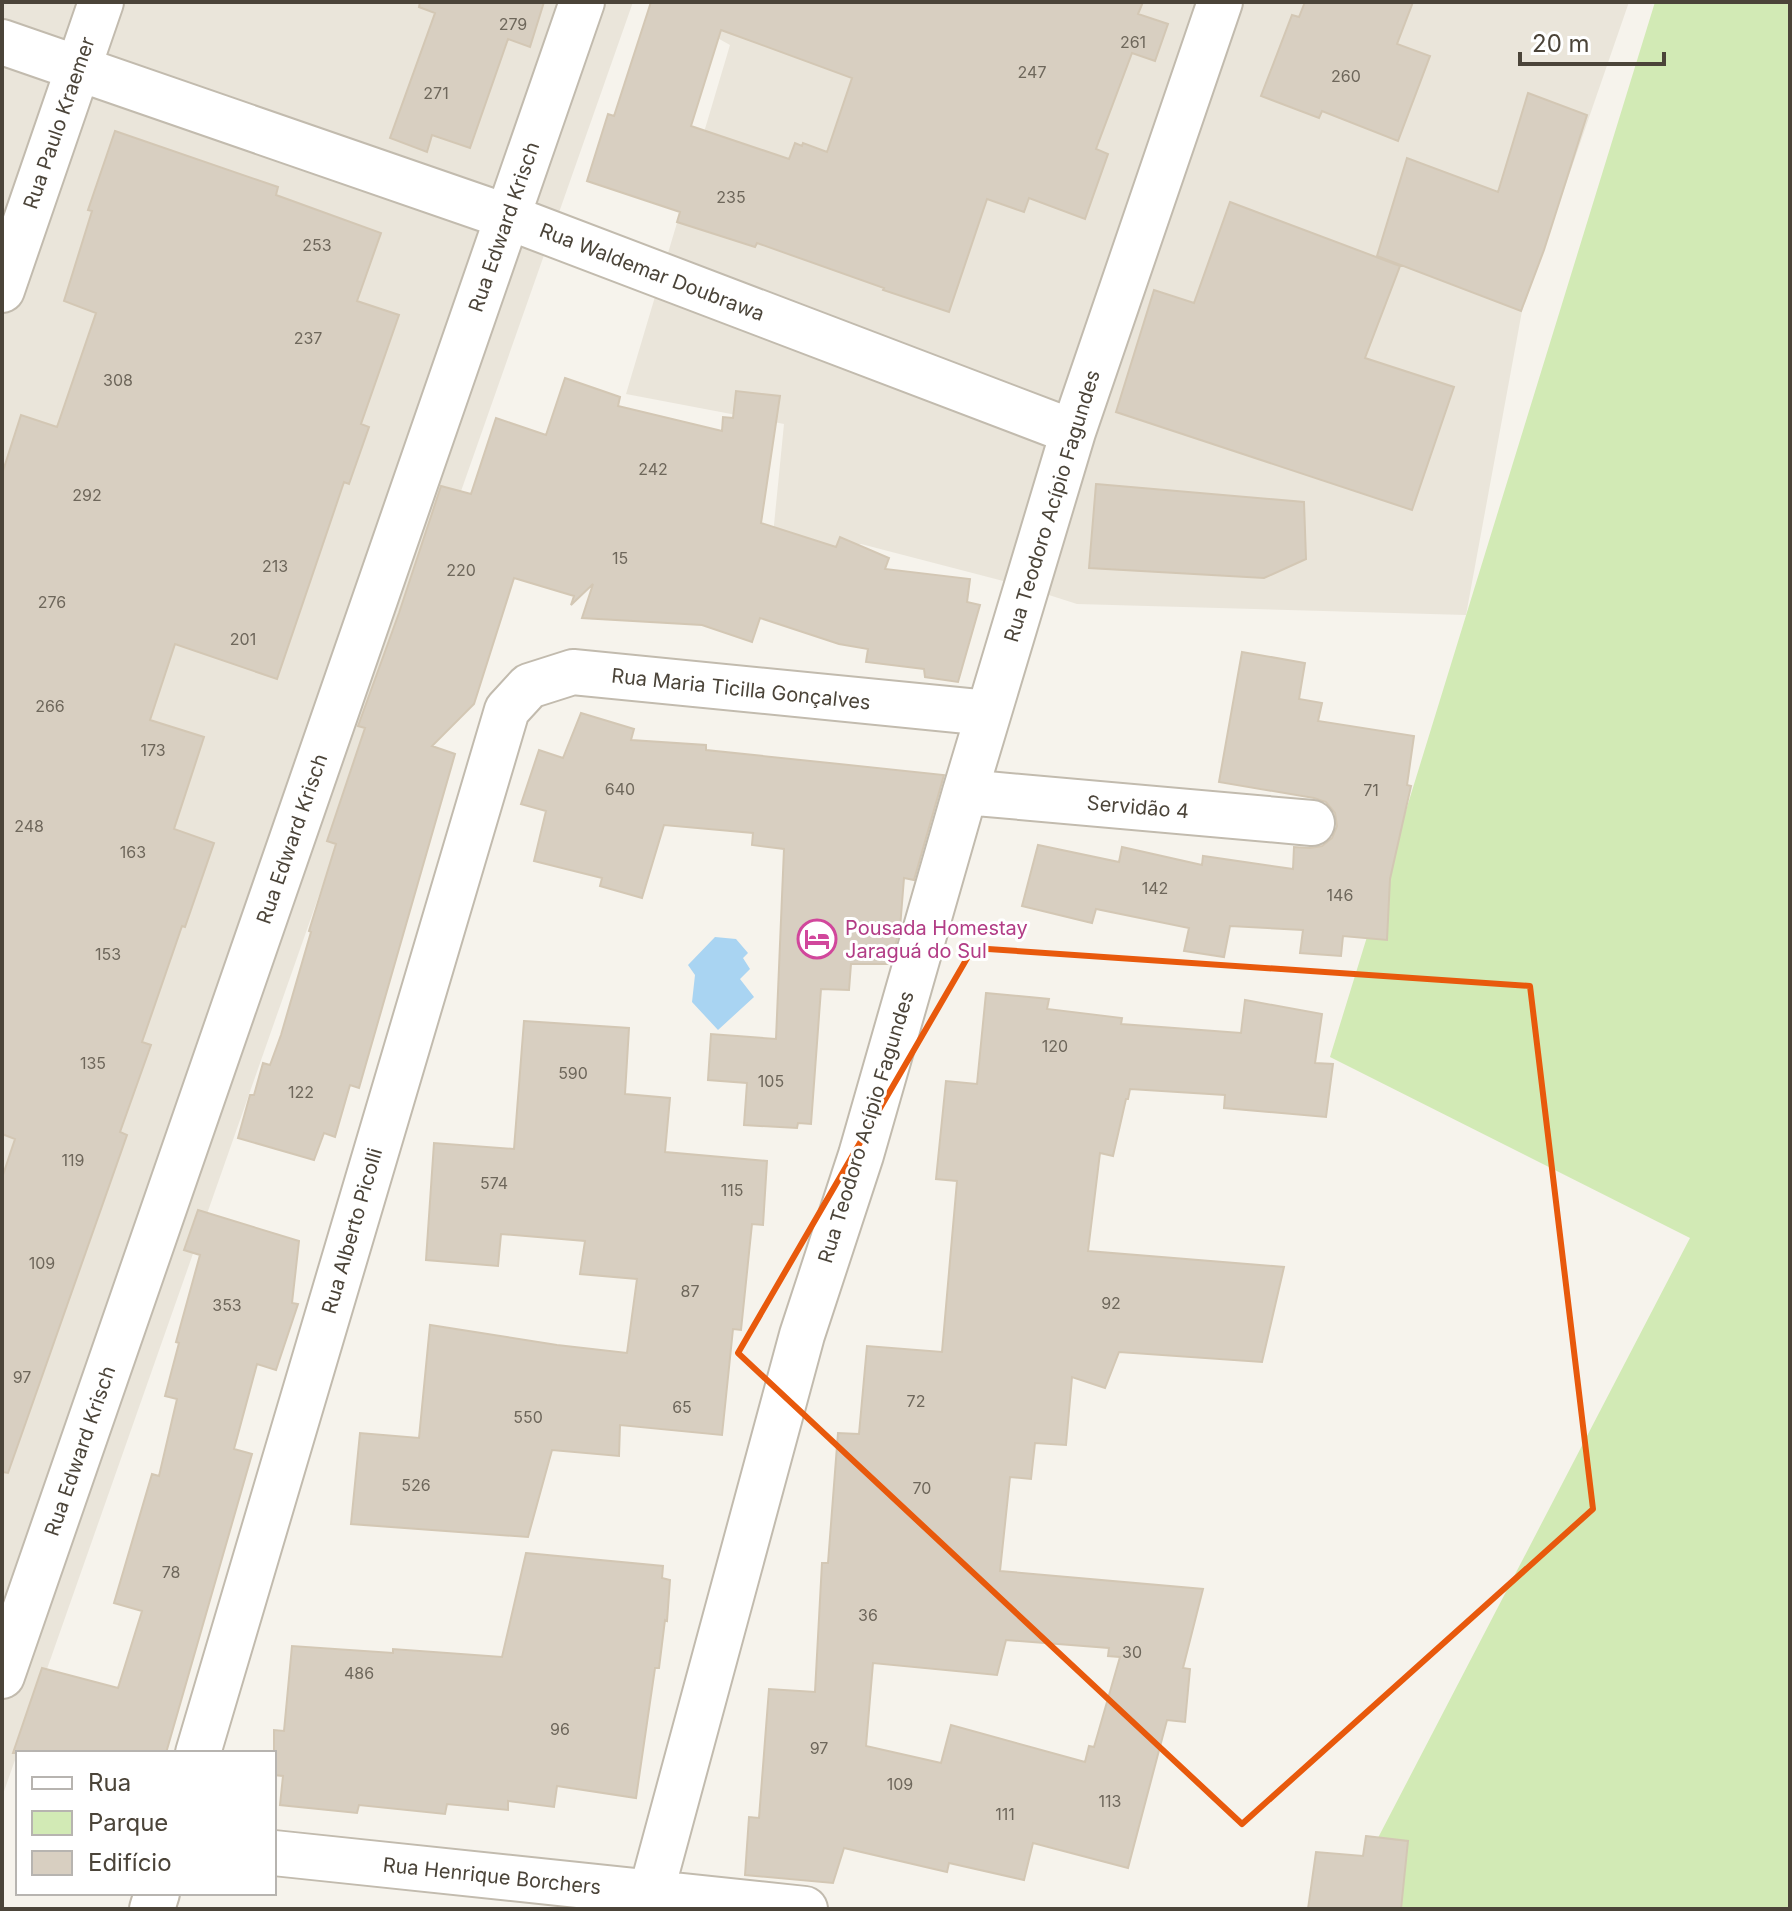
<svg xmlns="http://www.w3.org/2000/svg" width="1792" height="1911" viewBox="0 0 1792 1911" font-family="Inter,sans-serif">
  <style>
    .residential { fill: #eae5da }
    .green { fill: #d2eab5 }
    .water { fill: #a9d4f2 }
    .building { fill: #d8cfc1; stroke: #d3c7b4; stroke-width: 2; fill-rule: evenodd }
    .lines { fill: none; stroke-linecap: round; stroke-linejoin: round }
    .minor-casing { stroke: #c2bbae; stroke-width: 48 }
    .minor { stroke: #fff; stroke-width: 44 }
    .marked { fill: none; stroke: #e8590c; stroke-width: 6; stroke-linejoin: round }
    .labels { text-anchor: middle; stroke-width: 6; stroke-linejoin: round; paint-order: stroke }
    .number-label { font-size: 16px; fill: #6e675b }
    .street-label { font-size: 20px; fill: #4b4439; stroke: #fff }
    .hotel-label { font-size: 20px; fill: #b23c85; stroke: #fff; text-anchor: start }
  </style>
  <rect width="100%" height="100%" fill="#f6f3ec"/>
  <path class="residential" d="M 2,2 L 633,2 L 2,1797 Z
    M 653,2 L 1629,2 L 1522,311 L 1466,615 L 1077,604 L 1011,583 L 861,544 L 829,551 L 772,545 L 784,424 L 626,394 L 730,45 Z"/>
  <path class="green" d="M 1655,2 L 1790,2 L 1790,1909 L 1341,1909 L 1690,1238 L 1330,1057 Z"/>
  <path class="water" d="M 715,937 L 736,939 L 748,953 L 743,958 L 750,969 L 740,979 L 754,997 L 718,1030 L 692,1002 L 695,975 L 688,965 Z"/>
  <path class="building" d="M 420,2 L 544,2 L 530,47 L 508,39 L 470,148 L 432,135 L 427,152 L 390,138 L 435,13 L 419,7 Z
    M 651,2 L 1143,2 L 1138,14 L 1168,24 L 1155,61 L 1132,53 L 1096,149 L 1108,154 L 1085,219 L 1029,198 L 1024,212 L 987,199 L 949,312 L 883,290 L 884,288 L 757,243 L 755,247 L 677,222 L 680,212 L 587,181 L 608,114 L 614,116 ZM 721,30 L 852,78 L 827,152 L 803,143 L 802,146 L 795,143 L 789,159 L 691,126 Z
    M 1305,2 L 1413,2 L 1397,44 L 1430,56 L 1398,141 L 1322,111 L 1319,118 L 1261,96 L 1292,15 L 1299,17 Z
    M 1528,93 L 1587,115 L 1544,250 L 1521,311 L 1377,256 L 1407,158 L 1498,192 Z
    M 115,131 L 278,187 L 276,195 L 381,233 L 357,301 L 399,315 L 361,424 L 369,427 L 349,484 L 344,482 L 277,679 L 175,644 L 150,720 L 204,737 L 174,829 L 214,843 L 185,927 L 182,926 L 142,1042 L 151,1045 L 120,1132 L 127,1135 L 8,1473 L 2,1472 L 2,1178 L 15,1139 L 2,1134 L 2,474 L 21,415 L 57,427 L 96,313 L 64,301 L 92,211 L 88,210 Z
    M 1230,202 L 1400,266 L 1365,358 L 1454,387 L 1412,510 L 1116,412 L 1154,290 L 1194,303 Z
    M 565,378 L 620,397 L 618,406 L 722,431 L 723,417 L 733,418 L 736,391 L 780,396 L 761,523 L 836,547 L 840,537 L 889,558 L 885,569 L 970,579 L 967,602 L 980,605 L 958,682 L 925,677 L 924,669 L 866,662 L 868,649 L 839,644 L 760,618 L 752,642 L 702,625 L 582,618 L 593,584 L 571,605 L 574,596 L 514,578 L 474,704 L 432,746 L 455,754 L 359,1088 L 350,1085 L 335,1137 L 324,1133 L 314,1160 L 238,1138 L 250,1095 L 254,1095 L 263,1063 L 270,1065 L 281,1035 L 311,932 L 309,931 L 336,844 L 327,841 L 365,728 L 358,726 L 399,613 L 441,486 L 471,494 L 496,418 L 546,435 Z
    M 1096,484 L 1304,502 L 1306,559 L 1264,578 L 1089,568 Z
    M 1242,652 L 1305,663 L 1299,699 L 1322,703 L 1318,721 L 1414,736 L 1407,785 L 1411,786 L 1390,879 L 1387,940 L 1343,936 L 1341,956 L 1300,953 L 1303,930 L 1230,926 L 1224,957 L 1184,951 L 1189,928 L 1096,909 L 1092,923 L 1022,906 L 1038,845 L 1119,862 L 1122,847 L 1202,865 L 1203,856 L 1293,869 L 1294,847 L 1310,848 L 1322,846 L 1332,838 L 1337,826 L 1335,813 L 1326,802 L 1314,798 L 1219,782 Z
    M 581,713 L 634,729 L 631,740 L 706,745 L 706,750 L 944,775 L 914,880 L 904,878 L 900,928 L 890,964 L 851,964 L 849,990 L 821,989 L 811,1124 L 798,1123 L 797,1128 L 744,1125 L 747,1083 L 708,1080 L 711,1034 L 776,1039 L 784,849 L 752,845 L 753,833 L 664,825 L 642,898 L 600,886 L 602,878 L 534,861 L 546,811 L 521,804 L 539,750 L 563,758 Z
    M 986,993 L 1049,999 L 1047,1009 L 1122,1018 L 1121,1024 L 1241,1033 L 1245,1000 L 1322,1014 L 1315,1063 L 1333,1064 L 1326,1117 L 1224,1108 L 1225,1095 L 1130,1089 L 1128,1099 L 1126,1099 L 1113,1156 L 1100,1153 L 1088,1251 L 1284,1267 L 1262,1362 L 1119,1352 L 1105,1388 L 1072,1377 L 1066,1445 L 1035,1443 L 1031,1479 L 1010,1477 L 1000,1571 L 1203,1589 L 1183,1668 L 1190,1669 L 1185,1722 L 1167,1720 L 1128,1868 L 1033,1843 L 1024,1880 L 949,1863 L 947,1872 L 844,1848 L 833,1883 L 745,1875 L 749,1817 L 759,1818 L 769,1689 L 815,1692 L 822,1563 L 828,1563 L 838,1433 L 859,1434 L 867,1346 L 942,1352 L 957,1181 L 936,1179 L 946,1081 L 977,1084 ZM 1006,1640 L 1109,1648 L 1108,1656 L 1120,1657 L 1094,1747 L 1089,1746 L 1085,1762 L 951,1725 L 941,1763 L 866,1746 L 873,1663 L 997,1675 Z
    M 524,1021 L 629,1028 L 625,1094 L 670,1098 L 665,1152 L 767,1161 L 763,1225 L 752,1224 L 741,1330 L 733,1329 L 722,1435 L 620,1425 L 619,1456 L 552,1450 L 528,1537 L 351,1524 L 360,1433 L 419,1438 L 430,1325 L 557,1345 L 627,1353 L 637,1279 L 580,1274 L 585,1241 L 501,1234 L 498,1266 L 426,1260 L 434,1143 L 514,1149 Z
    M 198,1210 L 299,1241 L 292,1303 L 298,1304 L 276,1370 L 257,1364 L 234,1449 L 252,1454 L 166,1753 L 13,1753 L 42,1668 L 118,1688 L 142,1611 L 114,1603 L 152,1474 L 159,1476 L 177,1399 L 165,1396 L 179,1343 L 176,1342 L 200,1255 L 184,1250 Z
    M 526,1553 L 663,1566 L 662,1578 L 670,1580 L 667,1621 L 665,1620 L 659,1668 L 655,1668 L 636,1798 L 557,1786 L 554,1807 L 508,1801 L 508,1810 L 447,1804 L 445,1814 L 359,1805 L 357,1813 L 280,1805 L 283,1776 L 274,1775 L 274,1730 L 284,1731 L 292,1646 L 393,1653 L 393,1649 L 502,1657 Z
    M 1366,1836 L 1408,1841 L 1401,1909 L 1308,1909 L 1316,1852 L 1363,1856 Z"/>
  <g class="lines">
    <g class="minor-casing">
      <path id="minor" d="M 2,42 L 508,217 L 1073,432
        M 2,290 L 101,2
        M 965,792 L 1312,823
        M 2,1676 L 582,2
        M 198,1753 L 507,710 L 529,686 L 573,672 L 988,713
        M 274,1853 L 805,1909
        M 651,1893 L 802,1335 L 861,1155 L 965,792 L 1073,432 L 1220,2
        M 152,1909 L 157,1893"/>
    </g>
    <use href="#minor" class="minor"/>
  </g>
  <path class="marked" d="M 973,948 L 1530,986 L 1593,1509 L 1242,1824 L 738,1353 Z"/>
  <defs>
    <g id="hotel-ring" transform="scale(2)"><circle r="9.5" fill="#fff" stroke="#d1479c" stroke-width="1.5"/><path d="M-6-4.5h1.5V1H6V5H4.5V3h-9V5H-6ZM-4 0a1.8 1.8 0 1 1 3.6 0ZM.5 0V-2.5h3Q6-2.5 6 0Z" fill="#d1479c"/></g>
  </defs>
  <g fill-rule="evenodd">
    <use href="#hotel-ring" x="817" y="939"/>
  </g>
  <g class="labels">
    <g class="number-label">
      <text x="513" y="30">279</text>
      <text x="1133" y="48">261</text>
      <text x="1032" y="78">247</text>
      <text x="1346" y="82">260</text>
      <text x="436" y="99">271</text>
      <text x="731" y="203">235</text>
      <text x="317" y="251">253</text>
      <text x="308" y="344">237</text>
      <text x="118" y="386">308</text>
      <text x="653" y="475">242</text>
      <text x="87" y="501">292</text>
      <text x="620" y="564">15</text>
      <text x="275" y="572">213</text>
      <text x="461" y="576">220</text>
      <text x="52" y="608">276</text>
      <text x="243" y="645">201</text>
      <text x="50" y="712">266</text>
      <text x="153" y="756">173</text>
      <text x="620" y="795">640</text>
      <text x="1371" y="796">71</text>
      <text x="29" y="832">248</text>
      <text x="133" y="858">163</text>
      <text x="1155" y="894">142</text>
      <text x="1340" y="901">146</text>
      <text x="108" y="960">153</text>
      <text x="1055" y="1052">120</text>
      <text x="93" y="1069">135</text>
      <text x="573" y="1079">590</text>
      <text x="771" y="1087">105</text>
      <text x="301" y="1098">122</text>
      <text x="73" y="1166">119</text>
      <text x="494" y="1189">574</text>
      <text x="732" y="1196">115</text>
      <text x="42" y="1269">109</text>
      <text x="690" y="1297">87</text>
      <text x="1111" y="1309">92</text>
      <text x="227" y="1311">353</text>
      <text x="22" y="1383">97</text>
      <text x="916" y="1407">72</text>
      <text x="682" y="1413">65</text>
      <text x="528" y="1423">550</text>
      <text x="416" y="1491">526</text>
      <text x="922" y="1494">70</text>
      <text x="171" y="1578">78</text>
      <text x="868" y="1621">36</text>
      <text x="1132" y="1658">30</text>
      <text x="359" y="1679">486</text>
      <text x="560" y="1735">96</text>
      <text x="819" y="1754">97</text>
      <text x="900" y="1790">109</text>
      <text x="1110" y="1807">113</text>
      <text x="1005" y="1820">111</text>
    </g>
    <g class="street-label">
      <text transform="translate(59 123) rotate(-71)" y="7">Rua Paulo Kraemer</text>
      <text transform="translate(504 227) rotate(-71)" y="7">Rua Edward Krisch</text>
      <text transform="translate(652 272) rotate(21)" y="7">Rua Waldemar Doubrawa</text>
      <text transform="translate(1052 506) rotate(-73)" y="7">Rua Teodoro Acípio Fagundes</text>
      <text transform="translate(741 689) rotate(6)" y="7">Rua Maria Ticilla Gonçalves</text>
      <text transform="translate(1138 807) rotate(5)" y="7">Servidão 4</text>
      <text transform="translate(292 839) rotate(-71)" y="7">Rua Edward Krisch</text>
      <text transform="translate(866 1127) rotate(-73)" y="7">Rua Teodoro Acípio Fagundes</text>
      <text transform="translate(352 1231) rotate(-74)" y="7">Rua Alberto Picolli</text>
      <text transform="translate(80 1451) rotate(-71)" y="7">Rua Edward Krisch</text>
      <text transform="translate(492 1876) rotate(6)" y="7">Rua Henrique Borchers</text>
    </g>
    <g class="hotel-label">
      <text x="845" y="935">Pousada Homestay<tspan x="845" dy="23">Jaraguá do Sul</tspan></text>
    </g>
  </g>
  <rect width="1792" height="1911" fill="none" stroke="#4b4439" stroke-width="8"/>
  <rect x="16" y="1751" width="260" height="144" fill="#ffffff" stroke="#b7b4b0" stroke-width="2"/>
  <rect x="32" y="1777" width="40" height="12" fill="#ffffff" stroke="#b7b4b0" stroke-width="2"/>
  <text x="88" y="1791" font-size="24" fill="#4b4439">Rua</text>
  <rect x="32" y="1811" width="40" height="24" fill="#d2eab5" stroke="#b7b4b0" stroke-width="2"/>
  <text x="88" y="1831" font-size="24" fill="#4b4439">Parque</text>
  <rect x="32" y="1851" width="40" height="24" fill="#d8cfc1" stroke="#b7b4b0" stroke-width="2"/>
  <text x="88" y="1871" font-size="24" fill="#4b4439">Edifício</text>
  <path d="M1520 52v12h144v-12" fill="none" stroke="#4b4439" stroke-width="4"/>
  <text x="1532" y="52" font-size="24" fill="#4b4439" stroke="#ffffff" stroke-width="6" paint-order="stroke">20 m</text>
</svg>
